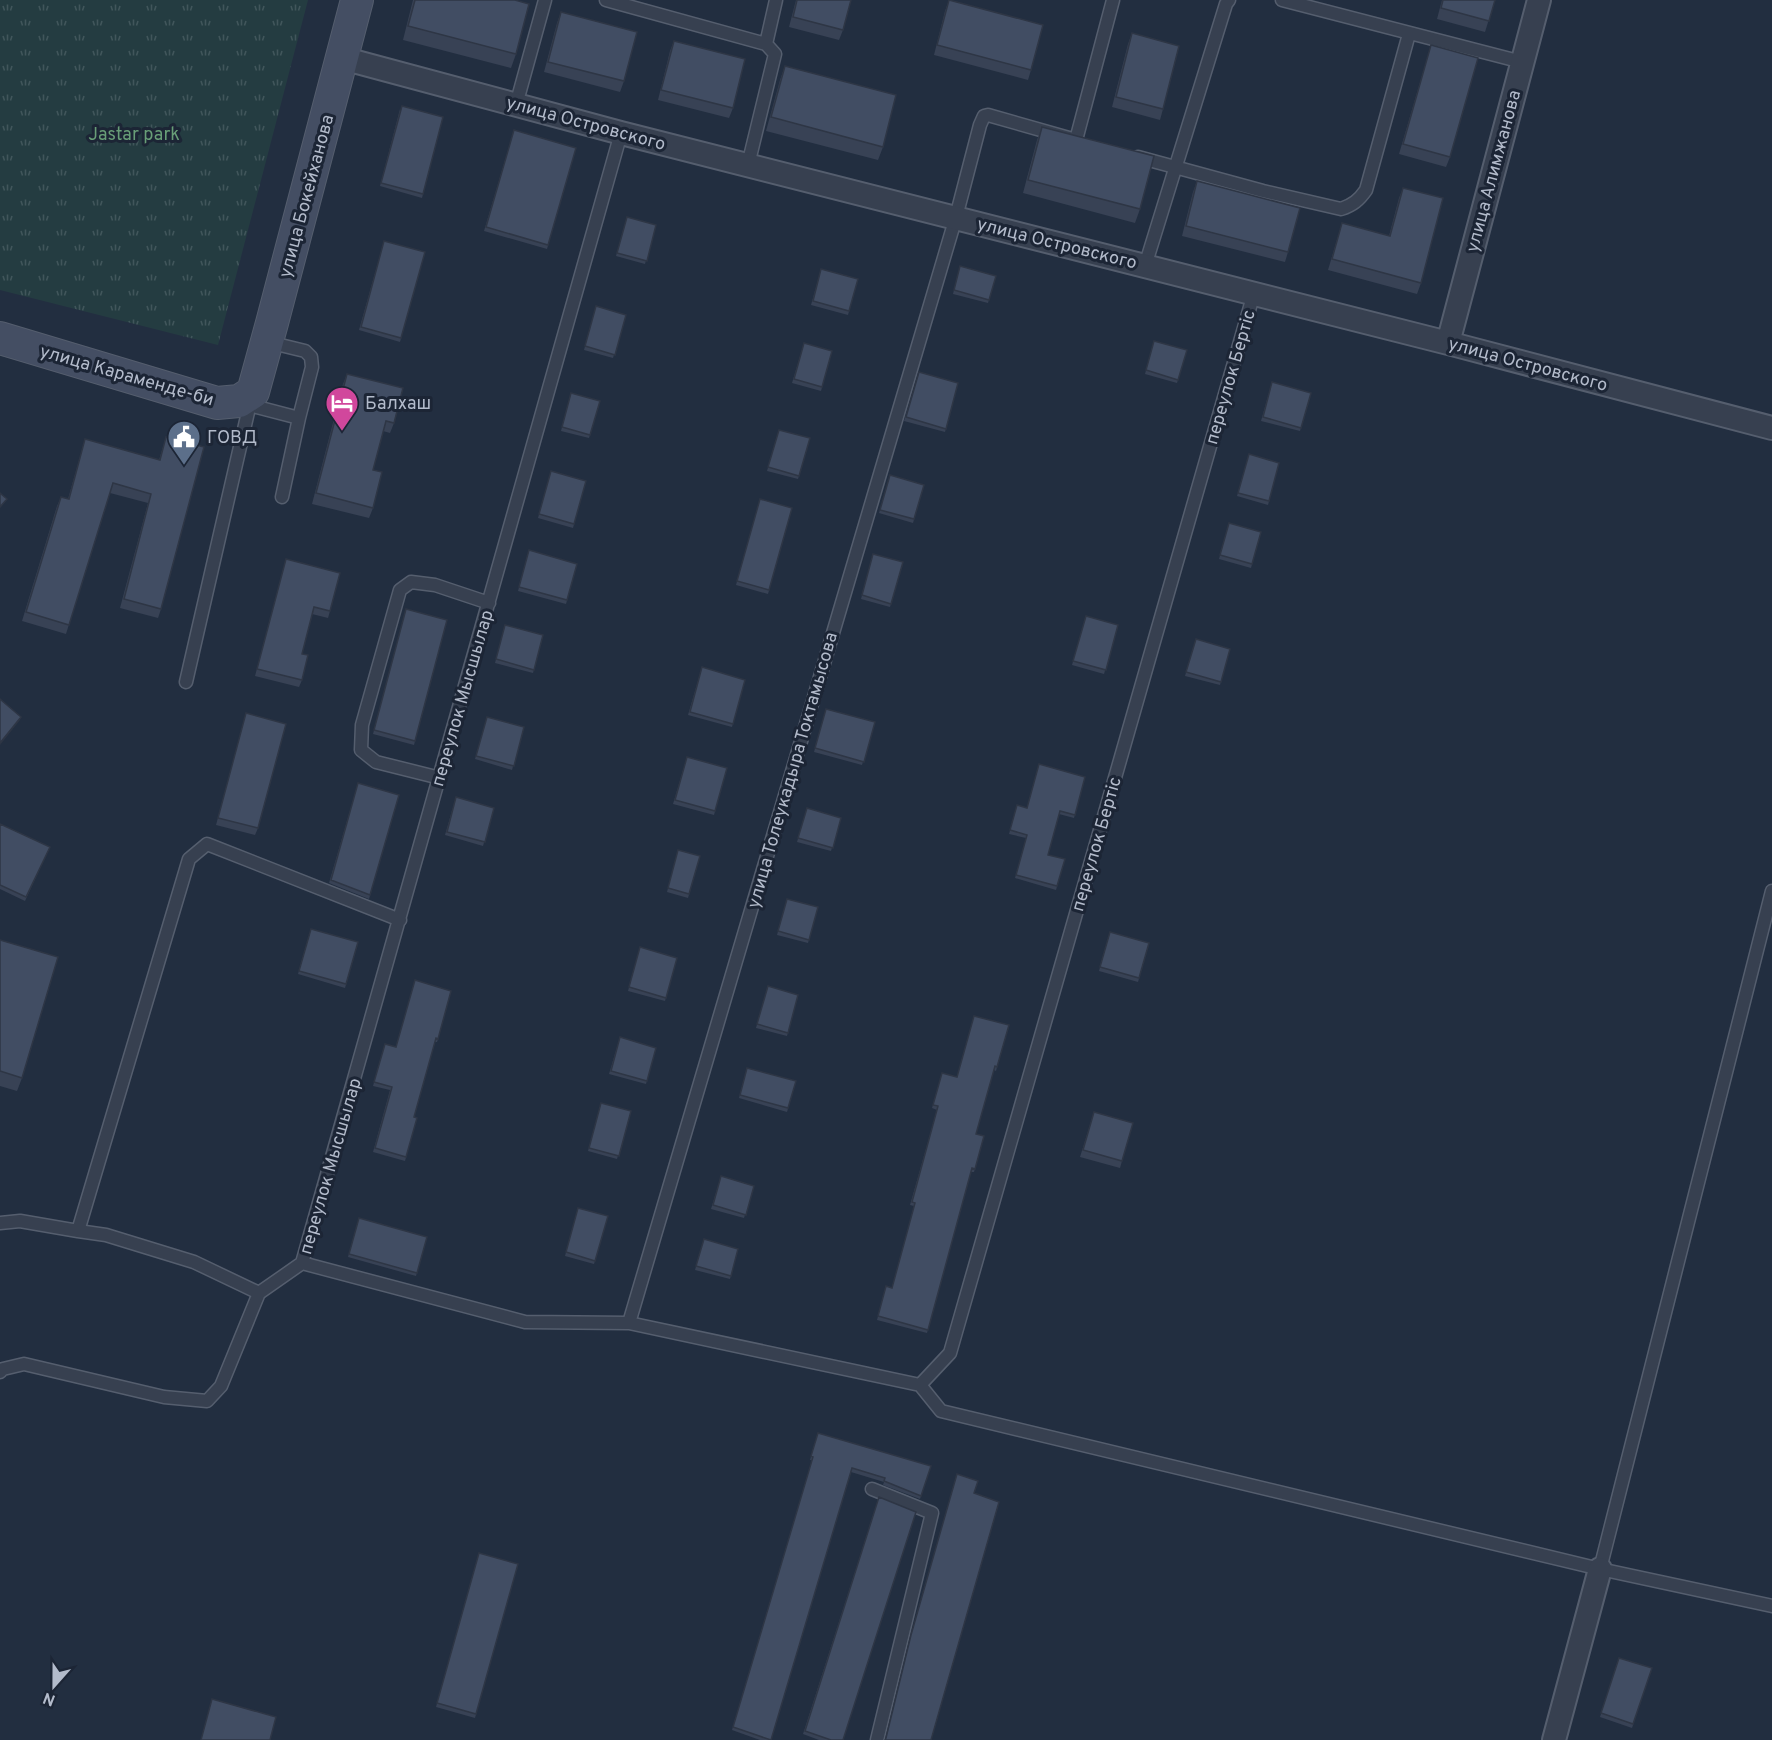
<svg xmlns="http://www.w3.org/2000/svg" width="1772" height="1740" viewBox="0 0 1772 1740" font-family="Overpass,sans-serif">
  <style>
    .grass { fill: url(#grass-tufts) }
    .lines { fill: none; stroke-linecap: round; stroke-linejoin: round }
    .lane-casing { stroke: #555e6e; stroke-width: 15 }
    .street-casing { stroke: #555e6e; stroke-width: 26 }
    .secondary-casing { stroke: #555e6e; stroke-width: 34 }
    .lane { stroke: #374050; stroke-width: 12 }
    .street { stroke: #374050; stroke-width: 22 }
    .secondary { stroke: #444e63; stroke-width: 32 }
    .wall { fill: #384255 }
    .shaded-wall { fill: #2e3645 }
    .building { fill: #414d63; stroke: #2e3645; stroke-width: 1.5 }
    .labels { text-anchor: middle; stroke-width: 6; stroke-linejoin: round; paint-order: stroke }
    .street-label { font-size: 18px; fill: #b3bbcb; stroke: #1c2535 }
    .park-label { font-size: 18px; fill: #689e77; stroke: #1c2535 }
    .poi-label { font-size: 18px; fill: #b3bbcb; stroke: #1c2535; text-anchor: start }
  </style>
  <defs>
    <pattern id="grass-tufts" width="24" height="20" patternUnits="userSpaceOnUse" patternTransform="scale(1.5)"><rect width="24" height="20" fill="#243c41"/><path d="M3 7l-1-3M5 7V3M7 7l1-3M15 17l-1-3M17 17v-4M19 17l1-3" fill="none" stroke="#41565b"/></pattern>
  </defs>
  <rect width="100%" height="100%" fill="#222e40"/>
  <path class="grass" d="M 0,0 L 308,0 L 218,345 L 0,290 Z"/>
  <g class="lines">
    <g class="lane-casing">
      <path id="lane" d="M 606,0 L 766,44 L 775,54 L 748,165
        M 1282,0 L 1522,62
        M 766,44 L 776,0
        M 516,105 L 545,0
        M 1138,157 L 1263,191 L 1341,209 C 1353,205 1359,200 1366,190 L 1409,34
        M 1145,266 L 1226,4 L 1229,0
        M 268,342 L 305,351 L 311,357 L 312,367 L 299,418 L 282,497
        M 249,405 L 299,418
        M 186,682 L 251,399
        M 440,778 L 376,762 L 361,750 L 362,725 L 400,590 L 411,582 L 435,585 L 489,603
        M 0,1223 L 20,1221 L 78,1231 L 189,859 L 207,844 L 400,920
        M 78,1231 L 106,1235 L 194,1262 L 259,1293
        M 302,1263 L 621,133
        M 629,1323 L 956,217 L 980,125 L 984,116 L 988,115 L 1076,140 L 1113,0
        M 0,1372 L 3,1369 L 24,1364 L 164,1397 L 207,1401 L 221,1386 L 259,1293 L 302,1263 L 525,1322 L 629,1323 L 920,1385 L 941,1411 L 1600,1569 L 1772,891
        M 920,1385 L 950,1353 L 1254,293
        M 872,1489 L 932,1513 L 877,1740
        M 1600,1569 L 1772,1606"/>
    </g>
    <g class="street-casing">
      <path id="street" d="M 342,58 L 621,133 L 1448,343 L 1772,428
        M 1448,343 L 1539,0
        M 1554,1740 L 1600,1569"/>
    </g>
    <g class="secondary-casing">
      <path id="secondary" d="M 0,338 L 217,403 L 239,401 L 253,392 L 272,323 L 357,0"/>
    </g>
    <use href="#lane" class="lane"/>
    <use href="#street" class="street"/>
    <use href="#secondary" class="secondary"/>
  </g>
  <path class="wall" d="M 413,0 L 515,0 L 516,54 L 511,68 L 403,40 Z
    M 796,0 L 851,0 L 843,30 L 839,40 L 789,27 Z
    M 949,0 L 1031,70 L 1028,80 L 934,55 L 945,11 Z
    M 1442,0 L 1495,0 L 1485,32 L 1437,19 Z
    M 561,12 L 624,81 L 620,92 L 544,72 L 557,23 Z
    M 1132,33 L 1163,109 L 1160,120 L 1112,107 L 1128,44 Z
    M 674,41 L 733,108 L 729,118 L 658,100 L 670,51 Z
    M 1431,45 L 1450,157 L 1446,167 L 1399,154 Z
    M 785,66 L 883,147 L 878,160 L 766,131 L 780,80 Z
    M 400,109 L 423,194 L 422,198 L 380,186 Z
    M 1042,127 L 1140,209 L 1135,223 L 1023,193 L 1037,140 Z
    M 514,130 L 576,148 L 547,249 L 484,231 Z
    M 1197,181 L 1288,252 L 1285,262 L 1182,236 L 1193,192 Z
    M 1403,188 L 1421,283 L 1417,294 L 1328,270 L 1342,223 L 1389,236 L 1399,198 Z
    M 627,217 L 656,225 L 645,264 L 616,256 Z
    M 384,241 L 425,252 L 400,342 L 359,330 Z
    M 960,266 L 996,276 L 988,303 L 953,294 Z
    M 821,269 L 858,279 L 848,315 L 811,305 Z
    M 596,306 L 626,315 L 613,358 L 584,350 Z
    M 1154,341 L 1187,350 L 1177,383 L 1145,374 Z
    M 804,343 L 832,351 L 821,391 L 792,383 Z
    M 919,372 L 958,383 L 945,432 L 904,421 Z
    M 347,374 L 394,423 L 390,433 L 383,431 L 373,470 L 373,508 L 369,518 L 312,504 L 343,384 Z
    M 1272,382 L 1311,393 L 1300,431 L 1261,421 Z
    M 571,393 L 600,401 L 589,438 L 561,431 Z
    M 779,430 L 810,438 L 798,479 L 767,471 Z
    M 166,437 L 161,609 L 158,618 L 120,608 L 148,503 L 110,493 L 66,634 L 22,621 L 57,506 L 61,497 L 68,499 L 85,439 L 159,460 Z
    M 1249,454 L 1279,463 L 1268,505 L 1237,496 Z
    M 551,471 L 586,481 L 573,528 L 538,518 Z
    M 890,475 L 924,485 L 913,523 L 879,513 Z
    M 760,499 L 792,508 L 768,594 L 736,585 Z
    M 1229,523 L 1261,532 L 1251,568 L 1219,559 Z
    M 529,550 L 577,564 L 566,604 L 518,591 Z
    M 873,554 L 903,562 L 890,607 L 861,599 Z
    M 286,559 L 330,611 L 328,618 L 312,614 L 302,654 L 302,680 L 299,687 L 255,676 Z
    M 405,613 L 415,741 L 414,745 L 373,734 Z
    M 1086,616 L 1118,625 L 1104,674 L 1072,665 Z
    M 505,625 L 543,635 L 533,673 L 495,663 Z
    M 1196,639 L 1230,649 L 1220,685 L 1185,676 Z
    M 702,667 L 745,680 L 732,727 L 688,715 Z
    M 826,709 L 875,722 L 862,765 L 814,752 Z
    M 246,713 L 258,828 L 255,835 L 216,825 Z
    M 487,717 L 524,727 L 512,770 L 475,759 Z
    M 687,757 L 727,768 L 714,815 L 673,804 Z
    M 1085,777 L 1074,818 L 1059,814 L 1048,855 L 1065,859 L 1056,890 L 1015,878 L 1026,838 L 1009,834 L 1017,805 L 1026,808 Z
    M 358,783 L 399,795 L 369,899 L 329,883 Z
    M 456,797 L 494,808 L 483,846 L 445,835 Z
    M 807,808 L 841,818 L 831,851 L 797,842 Z
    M 0,824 L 48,851 L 25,901 L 0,889 Z
    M 678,850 L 700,856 L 688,898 L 667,892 Z
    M 787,899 L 818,907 L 808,943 L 777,935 Z
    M 311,929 L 358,942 L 345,988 L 298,974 Z
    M 1110,932 L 1149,943 L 1138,982 L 1099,971 Z
    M 0,940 L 22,1078 L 17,1091 L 0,1086 Z
    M 640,947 L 677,958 L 665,1001 L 628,991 Z
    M 415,980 L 438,1039 L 437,1042 L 435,1042 L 414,1117 L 417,1118 L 405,1161 L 373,1152 L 390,1090 L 373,1086 L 385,1044 L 396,1047 Z
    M 768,986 L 798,995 L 787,1036 L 756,1028 Z
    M 974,1016 L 997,1067 L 996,1071 L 994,1070 L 976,1134 L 984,1136 L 974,1172 L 971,1172 L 927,1333 L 877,1320 L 886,1286 L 892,1288 L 914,1206 L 910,1205 L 937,1110 L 932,1108 L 942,1073 L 957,1077 Z
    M 620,1037 L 656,1048 L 646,1084 L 609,1074 Z
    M 747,1068 L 796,1081 L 787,1112 L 739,1098 Z
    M 601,1103 L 631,1111 L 617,1159 L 588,1151 Z
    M 1094,1112 L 1122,1161 L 1120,1168 L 1080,1157 Z
    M 721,1176 L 754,1186 L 744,1218 L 711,1209 Z
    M 578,1208 L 608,1216 L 594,1264 L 565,1256 Z
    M 359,1218 L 427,1237 L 416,1276 L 348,1257 Z
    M 704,1239 L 738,1249 L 730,1279 L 695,1270 Z
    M 818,1433 L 931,1466 L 920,1499 L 883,1485 L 884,1482 L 851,1472 L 771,1740 L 760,1740 L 732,1730 L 812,1460 L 810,1460 Z
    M 879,1497 L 843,1740 L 819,1740 L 803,1734 Z
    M 479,1553 L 518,1564 L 475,1718 L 436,1707 Z
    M 1619,1658 L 1652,1668 L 1632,1728 L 1600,1717 Z"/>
  <path class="shaded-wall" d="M 21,717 L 20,720 L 0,745 L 0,743 Z"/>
  <path class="building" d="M 415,0 L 515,0 L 529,4 L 516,54 L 408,26 Z
    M 797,0 L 851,0 L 843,30 L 793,17 Z
    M 949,0 L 1043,25 L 1031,70 L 937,45 Z
    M 1443,0 L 1495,0 L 1489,21 L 1441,8 Z
    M 561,12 L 637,32 L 624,81 L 548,62 Z
    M 1132,33 L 1179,46 L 1163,109 L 1116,97 Z
    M 674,41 L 745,59 L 733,108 L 661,90 Z
    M 1431,45 L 1478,58 L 1450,157 L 1403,144 Z
    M 785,66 L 896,95 L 883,147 L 771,117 Z
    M 402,106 L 443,117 L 423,194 L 381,183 Z
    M 1042,127 L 1154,156 L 1140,209 L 1028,180 Z
    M 514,130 L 576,148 L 548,245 L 486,227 Z
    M 1197,181 L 1300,208 L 1288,252 L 1186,226 Z
    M 1403,188 L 1443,198 L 1421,283 L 1332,259 L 1342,223 L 1390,236 Z
    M 627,217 L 656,225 L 647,261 L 617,253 Z
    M 384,241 L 425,252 L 401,338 L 361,327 Z
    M 960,266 L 996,276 L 989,300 L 954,290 Z
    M 821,269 L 858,279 L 849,311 L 813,301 Z
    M 596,306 L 626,315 L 615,355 L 585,346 Z
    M 1154,341 L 1187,350 L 1178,380 L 1146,370 Z
    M 804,343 L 832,351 L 822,387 L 794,379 Z
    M 919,372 L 958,383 L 946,429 L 906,417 Z
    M 347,374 L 403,388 L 394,423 L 386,421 L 373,470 L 382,472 L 373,508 L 316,493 Z
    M 1272,382 L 1311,393 L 1301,428 L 1263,417 Z
    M 571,393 L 600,401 L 590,435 L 562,427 Z
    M 779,430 L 810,438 L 799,476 L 768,467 Z
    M 166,437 L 204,447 L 161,609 L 124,599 L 151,494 L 113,483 L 69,625 L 26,612 L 61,497 L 69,499 L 85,439 L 160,460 Z
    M 1249,454 L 1279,463 L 1269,501 L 1238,493 Z
    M 551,471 L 586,481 L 574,524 L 539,514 Z
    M 890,475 L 924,485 L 914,519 L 880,510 Z
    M 0,493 L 7,499 L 0,507 Z
    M 760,499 L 792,508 L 769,590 L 737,581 Z
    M 1229,523 L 1261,532 L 1252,564 L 1220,555 Z
    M 529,550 L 577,564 L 567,600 L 519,587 Z
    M 873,554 L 903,562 L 891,604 L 862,595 Z
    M 286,559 L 340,573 L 330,611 L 314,607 L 302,654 L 308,655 L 302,680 L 257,669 Z
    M 406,609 L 447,620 L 415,741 L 374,730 Z
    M 1086,616 L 1118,625 L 1106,670 L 1073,661 Z
    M 505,625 L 543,635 L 534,670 L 496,659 Z
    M 1196,639 L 1230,649 L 1221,682 L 1186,672 Z
    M 702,667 L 745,680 L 733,724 L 690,712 Z
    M 0,699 L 21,717 L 0,743 Z
    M 826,709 L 875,722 L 864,762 L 815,748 Z
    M 246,713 L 286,724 L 258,828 L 218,818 Z
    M 487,717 L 524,727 L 514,766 L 476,756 Z
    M 687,757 L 727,768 L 715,811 L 675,800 Z
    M 1039,764 L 1085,777 L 1075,815 L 1060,811 L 1048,855 L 1065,859 L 1057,886 L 1016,875 L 1027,835 L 1010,830 L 1017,805 L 1027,808 Z
    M 358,783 L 399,795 L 370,895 L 331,880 Z
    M 456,797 L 494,808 L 485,842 L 447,832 Z
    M 807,808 L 841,818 L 833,848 L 798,838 Z
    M 0,824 L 50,847 L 26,897 L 0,885 Z
    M 678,850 L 700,856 L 689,894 L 668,888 Z
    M 787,899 L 818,907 L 809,940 L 778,931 Z
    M 311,929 L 358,942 L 346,984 L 299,971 Z
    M 1110,932 L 1149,943 L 1139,978 L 1100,967 Z
    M 0,940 L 58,957 L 22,1078 L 0,1071 Z
    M 640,947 L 677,958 L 666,998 L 629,987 Z
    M 415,980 L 451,991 L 438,1039 L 436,1038 L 414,1117 L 417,1118 L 406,1157 L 375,1148 L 392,1087 L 374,1082 L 385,1044 L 396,1047 Z
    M 768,986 L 798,995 L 788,1033 L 757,1024 Z
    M 974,1016 L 1009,1025 L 997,1067 L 995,1066 L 976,1134 L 984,1136 L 975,1169 L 972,1168 L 928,1330 L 878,1316 L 886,1286 L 892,1288 L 915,1203 L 912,1202 L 938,1106 L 933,1105 L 942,1073 L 957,1077 Z
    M 620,1037 L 656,1048 L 647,1081 L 611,1071 Z
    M 747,1068 L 796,1081 L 788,1108 L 740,1095 Z
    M 601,1103 L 631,1111 L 619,1156 L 589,1148 Z
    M 1094,1112 L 1133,1123 L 1122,1161 L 1083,1150 Z
    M 721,1176 L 754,1186 L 746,1215 L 713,1205 Z
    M 578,1208 L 608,1216 L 595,1261 L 566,1252 Z
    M 359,1218 L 427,1237 L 417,1273 L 349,1254 Z
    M 704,1239 L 738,1249 L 731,1276 L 696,1266 Z
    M 818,1433 L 931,1466 L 921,1496 L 884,1481 L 885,1478 L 852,1468 L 771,1740 L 733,1727 L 813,1457 L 811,1456 Z
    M 957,1474 L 978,1481 L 974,1493 L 999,1502 L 931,1740 L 885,1740 L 886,1738 L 911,1635 Z
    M 879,1497 L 916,1512 L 843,1740 L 831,1740 L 805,1731 Z
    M 479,1553 L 518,1564 L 476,1714 L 437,1703 Z
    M 1619,1658 L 1652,1668 L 1633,1724 L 1601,1713 Z
    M 212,1699 L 276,1717 L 270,1740 L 201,1740 Z"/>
  <defs>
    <g id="hotel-pin" transform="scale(1.725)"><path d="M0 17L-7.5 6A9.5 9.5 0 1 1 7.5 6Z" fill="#d1479c" stroke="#1c2535"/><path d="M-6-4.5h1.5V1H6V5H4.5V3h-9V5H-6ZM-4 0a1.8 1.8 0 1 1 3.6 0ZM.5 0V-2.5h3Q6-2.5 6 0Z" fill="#fff"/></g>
    <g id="civic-pin" transform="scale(1.725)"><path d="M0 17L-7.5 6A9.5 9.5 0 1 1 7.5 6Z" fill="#5c6f8a" stroke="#1c2535"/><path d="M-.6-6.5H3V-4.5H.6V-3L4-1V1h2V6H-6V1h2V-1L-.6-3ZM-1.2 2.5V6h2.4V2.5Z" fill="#fff"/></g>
  </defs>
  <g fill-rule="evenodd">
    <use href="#hotel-pin" x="342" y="403"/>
    <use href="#civic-pin" x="184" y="437"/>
  </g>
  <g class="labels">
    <g class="street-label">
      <text transform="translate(586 123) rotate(15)" y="6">улица Островского</text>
      <text transform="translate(1493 171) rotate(-75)" y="6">улица Алимжанова</text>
      <text transform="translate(306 196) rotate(-75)" y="6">улица Бокейханова</text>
      <text transform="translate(1057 243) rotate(14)" y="6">улица Островского</text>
      <text transform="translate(1528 364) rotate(15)" y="6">улица Островского</text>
      <text transform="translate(127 375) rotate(16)" y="6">улица Караменде-би</text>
      <text transform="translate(1230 377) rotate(-74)" y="6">переулок Бертіс</text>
      <text transform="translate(462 698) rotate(-74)" y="6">переулок Мысшылар</text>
      <text transform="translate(792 770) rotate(-74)" y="6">улица Толеукадыра Токтамысова</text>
      <text transform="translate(1096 844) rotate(-74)" y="6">переулок Бертіс</text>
      <text transform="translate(330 1166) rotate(-74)" y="6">переулок Мысшылар</text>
    </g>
    <g class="park-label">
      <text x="134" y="140">Jastar park</text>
    </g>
    <g class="poi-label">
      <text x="365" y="409">Балхаш</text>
      <text x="207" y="443">ГОВД</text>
    </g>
  </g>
  <g transform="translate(54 1686) rotate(201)" stroke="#1c2535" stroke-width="4.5" paint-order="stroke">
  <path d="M0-4.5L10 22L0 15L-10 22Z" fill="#b3bbcb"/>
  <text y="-9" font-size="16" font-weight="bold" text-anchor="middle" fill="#b3bbcb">N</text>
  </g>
</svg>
